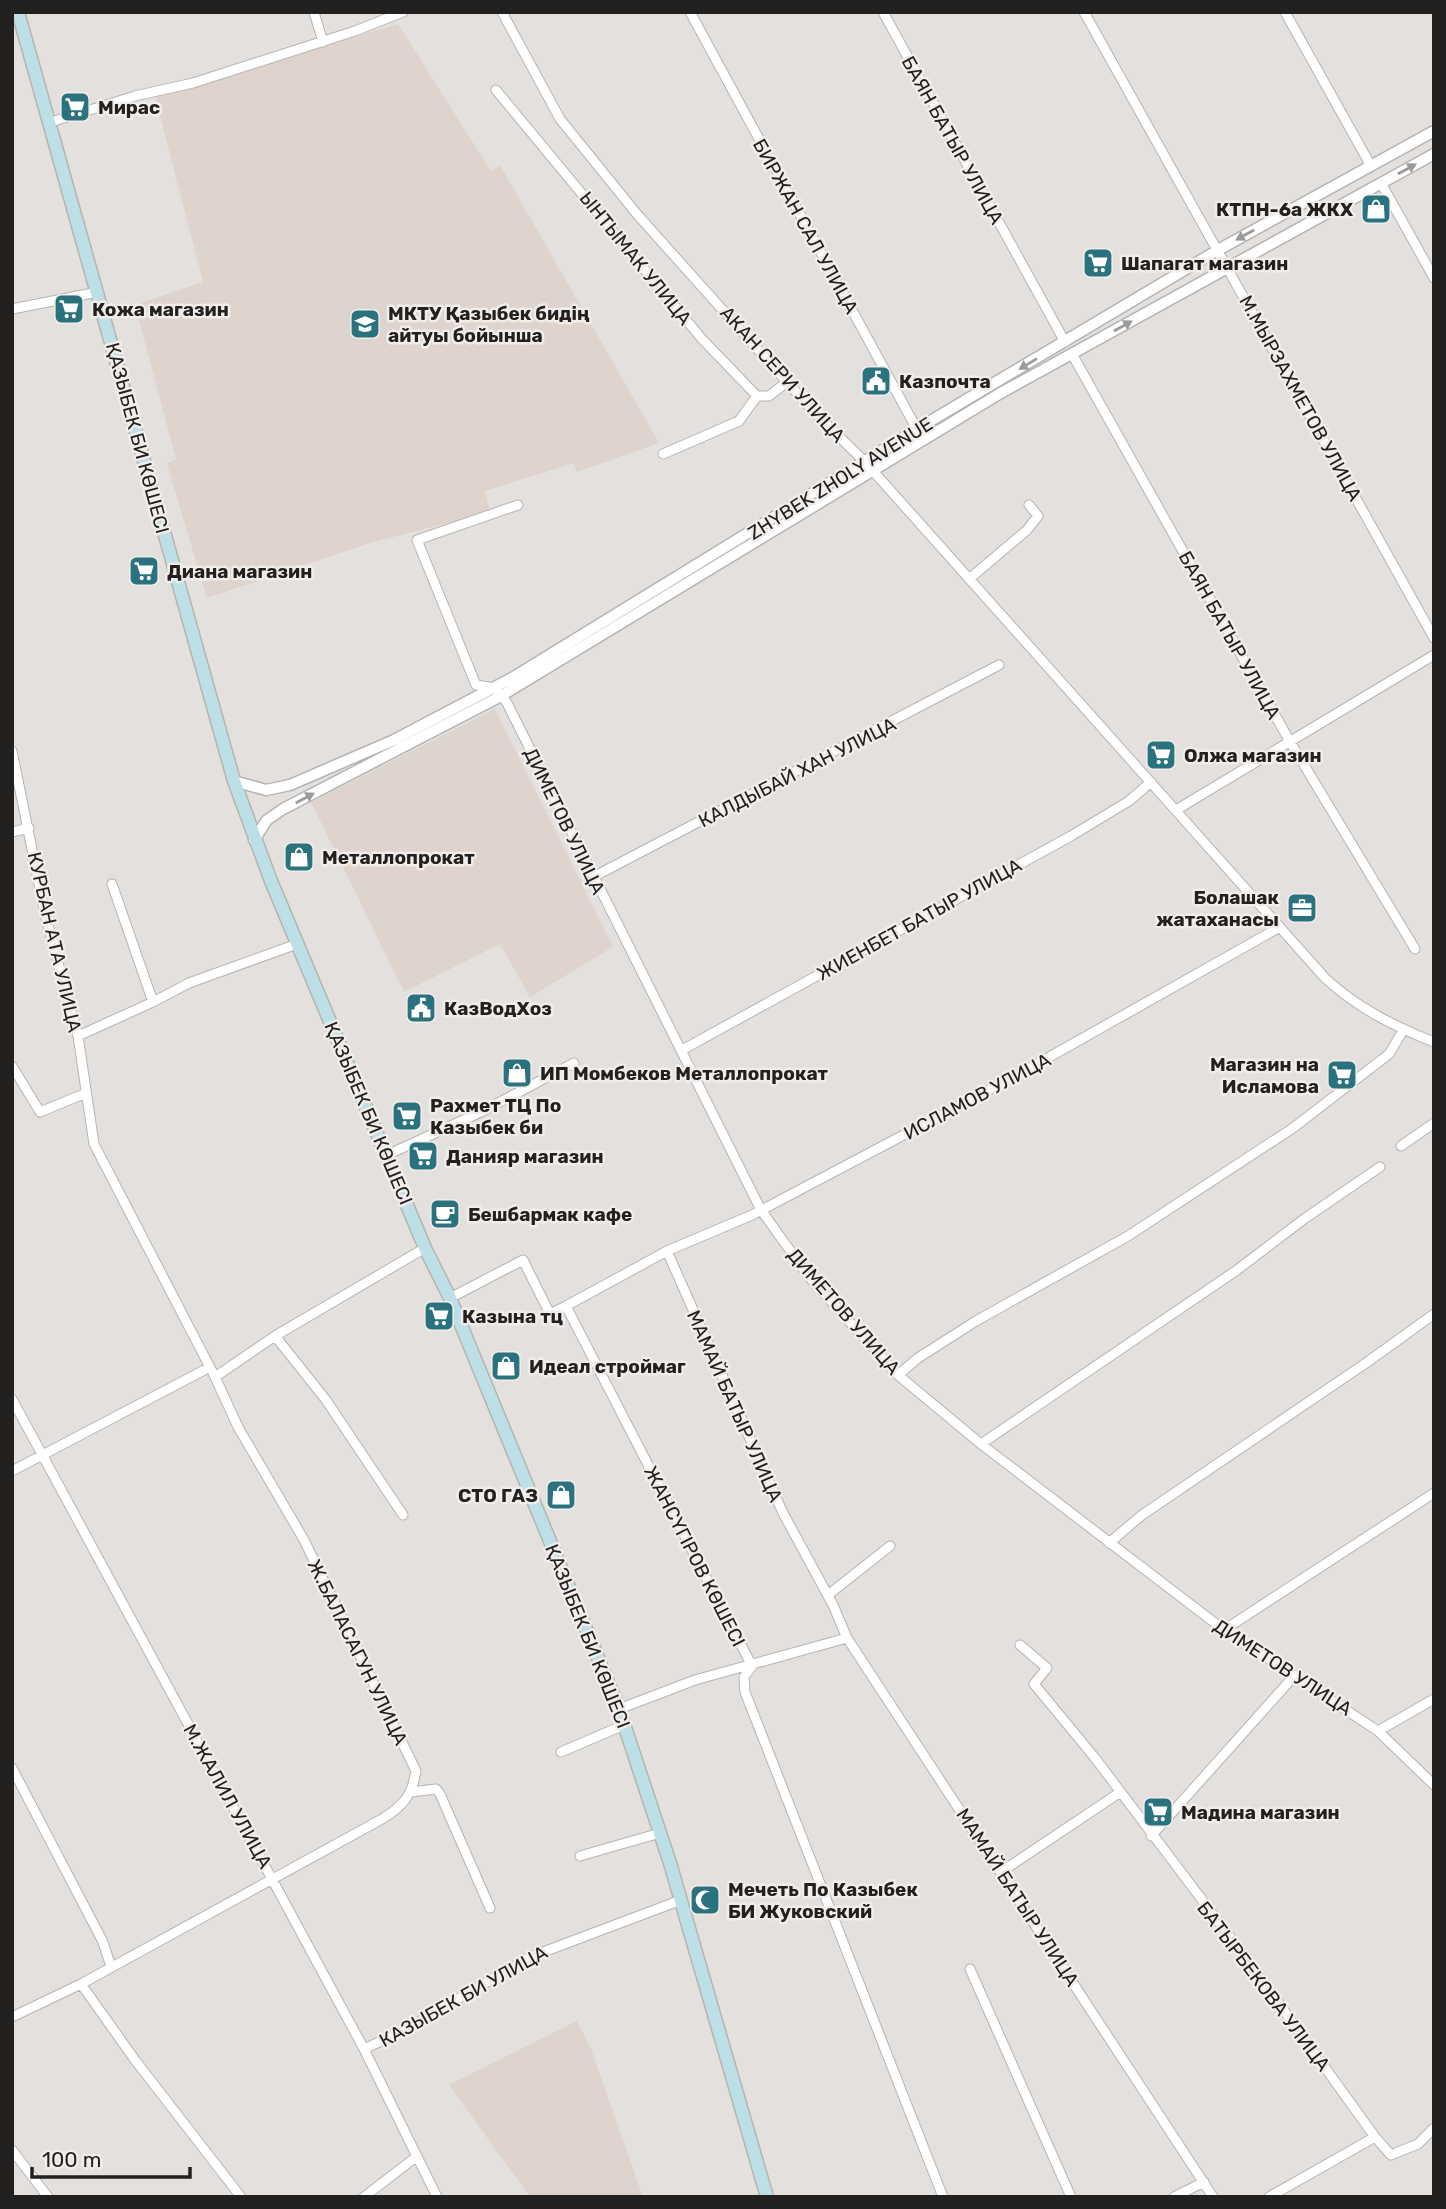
<svg xmlns="http://www.w3.org/2000/svg" width="1446" height="2209" viewBox="0 0 1446 2209" font-family="Rubik,sans-serif">
  <style>
    .built { fill: #ded4cd }
    .lines { fill: none; stroke-linecap: round; stroke-linejoin: round }
    .minor-casing { stroke: #b6b4b2; stroke-width: 11 }
    .tertiary-casing { stroke: #b6b4b2; stroke-width: 13 }
    .secondary-casing { stroke: #b6b4b2; stroke-width: 15 }
    .minor { stroke: #fff; stroke-width: 9 }
    .tertiary { stroke: #fff; stroke-width: 10 }
    .secondary { stroke: #bce0e5; stroke-width: 12 }
    .oneway { fill: #9c9b9b }
    .labels { text-anchor: middle; stroke-width: 5; stroke-linejoin: round; paint-order: stroke }
    .poi-label { font-size: 19px; font-weight: bold; fill: #222120; stroke: #f0edeb; text-anchor: start }
    .street-label { font-size: 19px; fill: #222120; stroke: #f0edeb }
  </style>
  <rect width="100%" height="100%" fill="#e3e0de"/>
  <path class="built" d="M 398,24 L 491,171 L 500,165 L 659,443 L 577,472 L 574,463 L 485,491 L 490,512 L 370,543 L 207,598 L 167,464 L 176,459 L 135,305 L 203,282 L 155,96 Z
    M 495,709 L 613,947 L 530,997 L 500,944 L 404,992 L 311,802 Z
    M 577,2021 L 591,2049 L 643,2197 L 530,2197 L 449,2085 Z"/>
  <g class="lines">
    <g class="minor-casing">
      <path id="minor" d="M 314,12 L 323,42
        M 502,12 L 560,119 L 636,213 L 811,409 L 865,462 L 1326,979 C 1358,1008 1393,1026 1434,1042
        M 690,12 L 920,435
        M 883,12 L 1065,342
        M 1084,12 L 1434,638
        M 1285,12 L 1371,166
        M 496,90 L 702,339 L 757,396 L 769,396 L 787,382
        M 51,122 L 135,96 L 193,83 L 355,31 L 403,12
        M 1381,183 L 1434,278
        M 12,309 L 98,292
        M 1072,354 L 1289,740 L 1415,949
        M 663,454 L 739,421 L 757,396
        M 518,505 L 417,540 L 476,685 L 495,688 L 507,703 L 761,1210 L 809,1277 L 898,1375 L 981,1444 L 1224,1630 L 1378,1731 L 1434,1785
        M 969,579 L 1027,530 L 1038,516 L 1029,505
        M 12,751 L 46,918 L 78,1036 L 94,1144 L 215,1377 L 238,1427 L 304,1540 L 416,1771 C 412,1796 403,1806 382,1819 L 81,1984 L 12,2017
        M 1176,810 L 1434,655
        M 12,832 L 29,828
        M 593,877 L 999,665
        M 112,884 L 153,1002 L 189,983 L 297,944
        M 78,1036 L 153,1002
        M 682,1050 L 1071,836 L 1129,801 L 1151,782
        M 12,1066 L 40,1112 L 86,1093
        M 1401,1146 L 1434,1123
        M 387,1155 L 481,1112 L 574,1063
        M 667,1251 L 783,1513 L 833,1605 L 847,1638 L 1213,2197
        M 450,1298 L 523,1260 L 550,1314 L 566,1306 L 752,1666 L 744,1677 L 745,1692 L 943,2197
        M 566,1306 L 667,1251 L 752,1215 L 1021,1073 L 1280,927
        M 275,1336 L 425,1248
        M 898,1375 L 918,1358 L 976,1321 L 1128,1236 L 1293,1128 L 1389,1054 L 1404,1029
        M 215,1377 L 275,1336 L 326,1400 L 403,1515
        M 12,1399 L 364,2049 L 437,2197
        M 981,1444 L 1237,1270 L 1304,1219 L 1380,1167
        M 12,1471 L 210,1367
        M 1109,1543 L 1142,1515 L 1366,1363 L 1434,1314
        M 828,1595 L 890,1546
        M 1224,1630 L 1434,1493
        M 1020,1645 L 1047,1668 L 1034,1684 L 1095,1758 L 1249,1962 L 1375,2137
        M 619,1709 L 695,1680 L 847,1638
        M 1378,1731 L 1434,1699
        M 561,1752 L 624,1725
        M 12,1768 L 103,1942 L 111,1967
        M 411,1792 L 436,1789 L 440,1794 L 490,1908
        M 1151,1836 L 1295,1675
        M 580,1856 L 660,1833
        M 1001,1872 L 1119,1793
        M 970,1969 L 1071,2197
        M 81,1984 L 135,2060 L 241,2197
        M 364,2049 L 403,2031 L 530,1957 L 681,1900
        M 12,2150 L 48,2197
        M 364,2197 L 416,2157
        M 1174,2197 L 1204,2182
        M 1269,2197 L 1375,2137 L 1391,2155 L 1418,2144 L 1434,2128"/>
    </g>
    <g class="tertiary-casing">
      <path id="tertiary" d="M 234,781 L 266,790 L 290,785 L 394,740 L 512,678 L 917,429 L 1218,250 L 1434,131
        M 254,840 L 267,820 L 283,809 L 501,696 L 999,394 L 1434,154"/>
    </g>
    <g class="secondary-casing">
      <path id="secondary" d="M 18,12 L 234,781 L 271,881 L 425,1248 L 450,1298 L 619,1709 L 670,1863 L 767,2197"/>
    </g>
    <use href="#minor" class="minor"/>
    <use href="#tertiary" class="tertiary"/>
    <use href="#secondary" class="secondary"/>
  </g>
  <defs><path id="oneway-solid" d="M-6-.8H1V-3.2L6.5 0L1 3.2V.8H-6Z" transform="scale(1.75)"/></defs>
  <g class="oneway">
    <use href="#oneway-solid" transform="translate(1407 169) rotate(-29)"/>
    <use href="#oneway-solid" transform="translate(1245 235) rotate(151)"/>
    <use href="#oneway-solid" transform="translate(1123 326) rotate(-29)"/>
    <use href="#oneway-solid" transform="translate(1028 364) rotate(149)"/>
    <use href="#oneway-solid" transform="translate(305 798) rotate(-28)"/>
  </g>
  <defs>
    <g id="supermarket-square" transform="scale(1.575)"><rect x="-9" y="-9" width="18" height="18" rx="4" fill="#2a727d" stroke="#f0edeb"/><path d="M-6-5.5h2.5l.6 2H6L4.5 2H-2.5L-4.4-4H-6ZM-1.5 3.2a1.3 1.3 0 1 0 .1 0ZM3 3.2a1.3 1.3 0 1 0 .1 0Z" fill="#fff"/></g>
    <g id="shop-square" transform="scale(1.575)"><rect x="-9" y="-9" width="18" height="18" rx="4" fill="#2a727d" stroke="#f0edeb"/><path d="M-5-2.5h2.3a2.7 3.5 0 0 1 5.4 0H5L5.5 6h-11ZM-1.5-2.5h3a1.5 2.3 0 0 0-3 0Z" fill="#fff"/></g>
    <g id="university-square" transform="scale(1.575)"><rect x="-9" y="-9" width="18" height="18" rx="4" fill="#2a727d" stroke="#f0edeb"/><path d="M0-5L7-2L0 1L-7-2ZM-4 1L0 2.5L4 1V4Q0 6-4 4Z" fill="#fff"/></g>
    <g id="civic-square" transform="scale(1.575)"><rect x="-9" y="-9" width="18" height="18" rx="4" fill="#2a727d" stroke="#f0edeb"/><path d="M-.6-6.5H3V-4.5H.6V-3L4-1V1h2V6H-6V1h2V-1L-.6-3ZM-1.2 2.5V6h2.4V2.5Z" fill="#fff"/></g>
    <g id="office-square" transform="scale(1.575)"><rect x="-9" y="-9" width="18" height="18" rx="4" fill="#2a727d" stroke="#f0edeb"/><path d="M-6-3h4V-5.5h4V-3h4V5H-6ZM-1-4.5V-3h2v-1.5ZM-6 0V1H6V0Z" fill="#fff"/></g>
    <g id="cafe-square" transform="scale(1.575)"><rect x="-9" y="-9" width="18" height="18" rx="4" fill="#2a727d" stroke="#f0edeb"/><path d="M-5.5-4.5H6V0H3Q3 3.5 0 3.5H-2.5Q-5.5 3.5-5.5 0ZM3-3.2v2h1.7v-2ZM-6 4.5H4V6H-6Z" fill="#fff"/></g>
    <g id="mosque-square" transform="scale(1.575)"><rect x="-9" y="-9" width="18" height="18" rx="4" fill="#2a727d" stroke="#f0edeb"/><path d="M3.5-4.9A6 6 0 1 0 3.5 4.9A5 5 0 1 1 3.5-4.9Z" fill="#fff"/></g>
  </defs>
  <g fill-rule="evenodd">
    <use href="#supermarket-square" x="75" y="107"/>
    <use href="#shop-square" x="1376" y="209"/>
    <use href="#supermarket-square" x="1098" y="263"/>
    <use href="#supermarket-square" x="69" y="309"/>
    <use href="#university-square" x="365" y="324"/>
    <use href="#civic-square" x="876" y="381"/>
    <use href="#supermarket-square" x="144" y="571"/>
    <use href="#supermarket-square" x="1161" y="755"/>
    <use href="#shop-square" x="299" y="857"/>
    <use href="#office-square" x="1302" y="908"/>
    <use href="#civic-square" x="421" y="1008"/>
    <use href="#shop-square" x="517" y="1073"/>
    <use href="#supermarket-square" x="1342" y="1075"/>
    <use href="#supermarket-square" x="407" y="1116"/>
    <use href="#supermarket-square" x="423" y="1156"/>
    <use href="#cafe-square" x="445" y="1214"/>
    <use href="#supermarket-square" x="439" y="1316"/>
    <use href="#shop-square" x="506" y="1366"/>
    <use href="#shop-square" x="561" y="1495"/>
    <use href="#supermarket-square" x="1158" y="1812"/>
    <use href="#mosque-square" x="705" y="1900"/>
  </g>
  <g class="labels">
    <g class="poi-label">
      <text x="98" y="114">Мирас</text>
      <text x="1353" y="216" text-anchor="end">КТПН-6а ЖКХ</text>
      <text x="1121" y="270">Шапагат магазин</text>
      <text x="92" y="316">Кожа магазин</text>
      <text x="388" y="320">МКТУ Қазыбек бидің<tspan x="388" dy="22">айтуы бойынша</tspan></text>
      <text x="899" y="388">Казпочта</text>
      <text x="167" y="578">Диана магазин</text>
      <text x="1184" y="762">Олжа магазин</text>
      <text x="322" y="864">Металлопрокат</text>
      <text x="1279" y="904" text-anchor="end">Болашак<tspan x="1279" dy="22">жатаханасы</tspan></text>
      <text x="444" y="1015">КазВодХоз</text>
      <text x="1319" y="1071" text-anchor="end">Магазин на<tspan x="1319" dy="22">Исламова</tspan></text>
      <text x="540" y="1080">ИП Момбеков Металлопрокат</text>
      <text x="430" y="1112">Рахмет ТЦ По<tspan x="430" dy="22">Казыбек би</tspan></text>
      <text x="446" y="1163">Данияр магазин</text>
      <text x="468" y="1221">Бешбармак кафе</text>
      <text x="462" y="1323">Казына тц</text>
      <text x="529" y="1373">Идеал строймаг</text>
      <text x="538" y="1502" text-anchor="end">СТО ГАЗ</text>
      <text x="1181" y="1819">Мадина магазин</text>
      <text x="728" y="1896">Мечеть По Казыбек<tspan x="728" dy="22">БИ Жуковский</tspan></text>
    </g>
    <g class="street-label">
      <text transform="translate(953 140) rotate(61)" y="7">БАЯН БАТЫР УЛИЦА</text>
      <text transform="translate(806 226) rotate(61)" y="7">БИРЖАН САЛ УЛИЦА</text>
      <text transform="translate(636 258) rotate(51)" y="7">ЫНТЫМАК УЛИЦА</text>
      <text transform="translate(783 374) rotate(48)" y="7">АКАН СЕРИ УЛИЦА</text>
      <text transform="translate(1301 398) rotate(61)" y="7">М.МЫРЗАХМЕТОВ УЛИЦА</text>
      <text transform="translate(138 438) rotate(75)" y="7">ҚАЗЫБЕК БИ КӨШЕСІ</text>
      <text transform="translate(840 478) rotate(-32)" y="7">ZHYBEK ZHOLY AVENUE</text>
      <text transform="translate(1230 635) rotate(61)" y="7">БАЯН БАТЫР УЛИЦА</text>
      <text transform="translate(797 772) rotate(-27)" y="7">КАЛДЫБАЙ ХАН УЛИЦА</text>
      <text transform="translate(565 821) rotate(64)" y="7">ДИМЕТОВ УЛИЦА</text>
      <text transform="translate(919 919) rotate(-29)" y="7">ЖИЕНБЕТ БАТЫР УЛИЦА</text>
      <text transform="translate(55 942) rotate(77)" y="7">КУРБАН АТА УЛИЦА</text>
      <text transform="translate(977 1096) rotate(-28)" y="7">ИСЛАМОВ УЛИЦА</text>
      <text transform="translate(369 1113) rotate(67)" y="7">ҚАЗЫБЕК БИ КӨШЕСІ</text>
      <text transform="translate(844 1311) rotate(49)" y="7">ДИМЕТОВ УЛИЦА</text>
      <text transform="translate(735 1406) rotate(66)" y="7">МАМАЙ БАТЫР УЛИЦА</text>
      <text transform="translate(695 1556) rotate(63)" y="7">ЖАНСҮГІРОВ КӨШЕСІ</text>
      <text transform="translate(588 1636) rotate(68)" y="7">ҚАЗЫБЕК БИ КӨШЕСІ</text>
      <text transform="translate(358 1652) rotate(64)" y="7">Ж.БАЛАСАГУН УЛИЦА</text>
      <text transform="translate(1283 1667) rotate(33)" y="7">ДИМЕТОВ УЛИЦА</text>
      <text transform="translate(228 1796) rotate(61)" y="7">М.ЖАЛИЛ УЛИЦА</text>
      <text transform="translate(1018 1897) rotate(57)" y="7">МАМАЙ БАТЫР УЛИЦА</text>
      <text transform="translate(1264 1986) rotate(53)" y="7">БАТЫРБЕКОВА УЛИЦА</text>
      <text transform="translate(463 1996) rotate(-29)" y="7">КАЗЫБЕК БИ УЛИЦА</text>
    </g>
  </g>
  <rect width="1446" height="2209" fill="none" stroke="#222120" stroke-width="28"/>
  <path d="M32 2167v10h158v-10" fill="none" stroke="#222120" stroke-width="3.5"/>
  <text x="42" y="2167" font-size="21" fill="#222120" stroke="#f0edeb" stroke-width="5" paint-order="stroke">100 m</text>
</svg>
